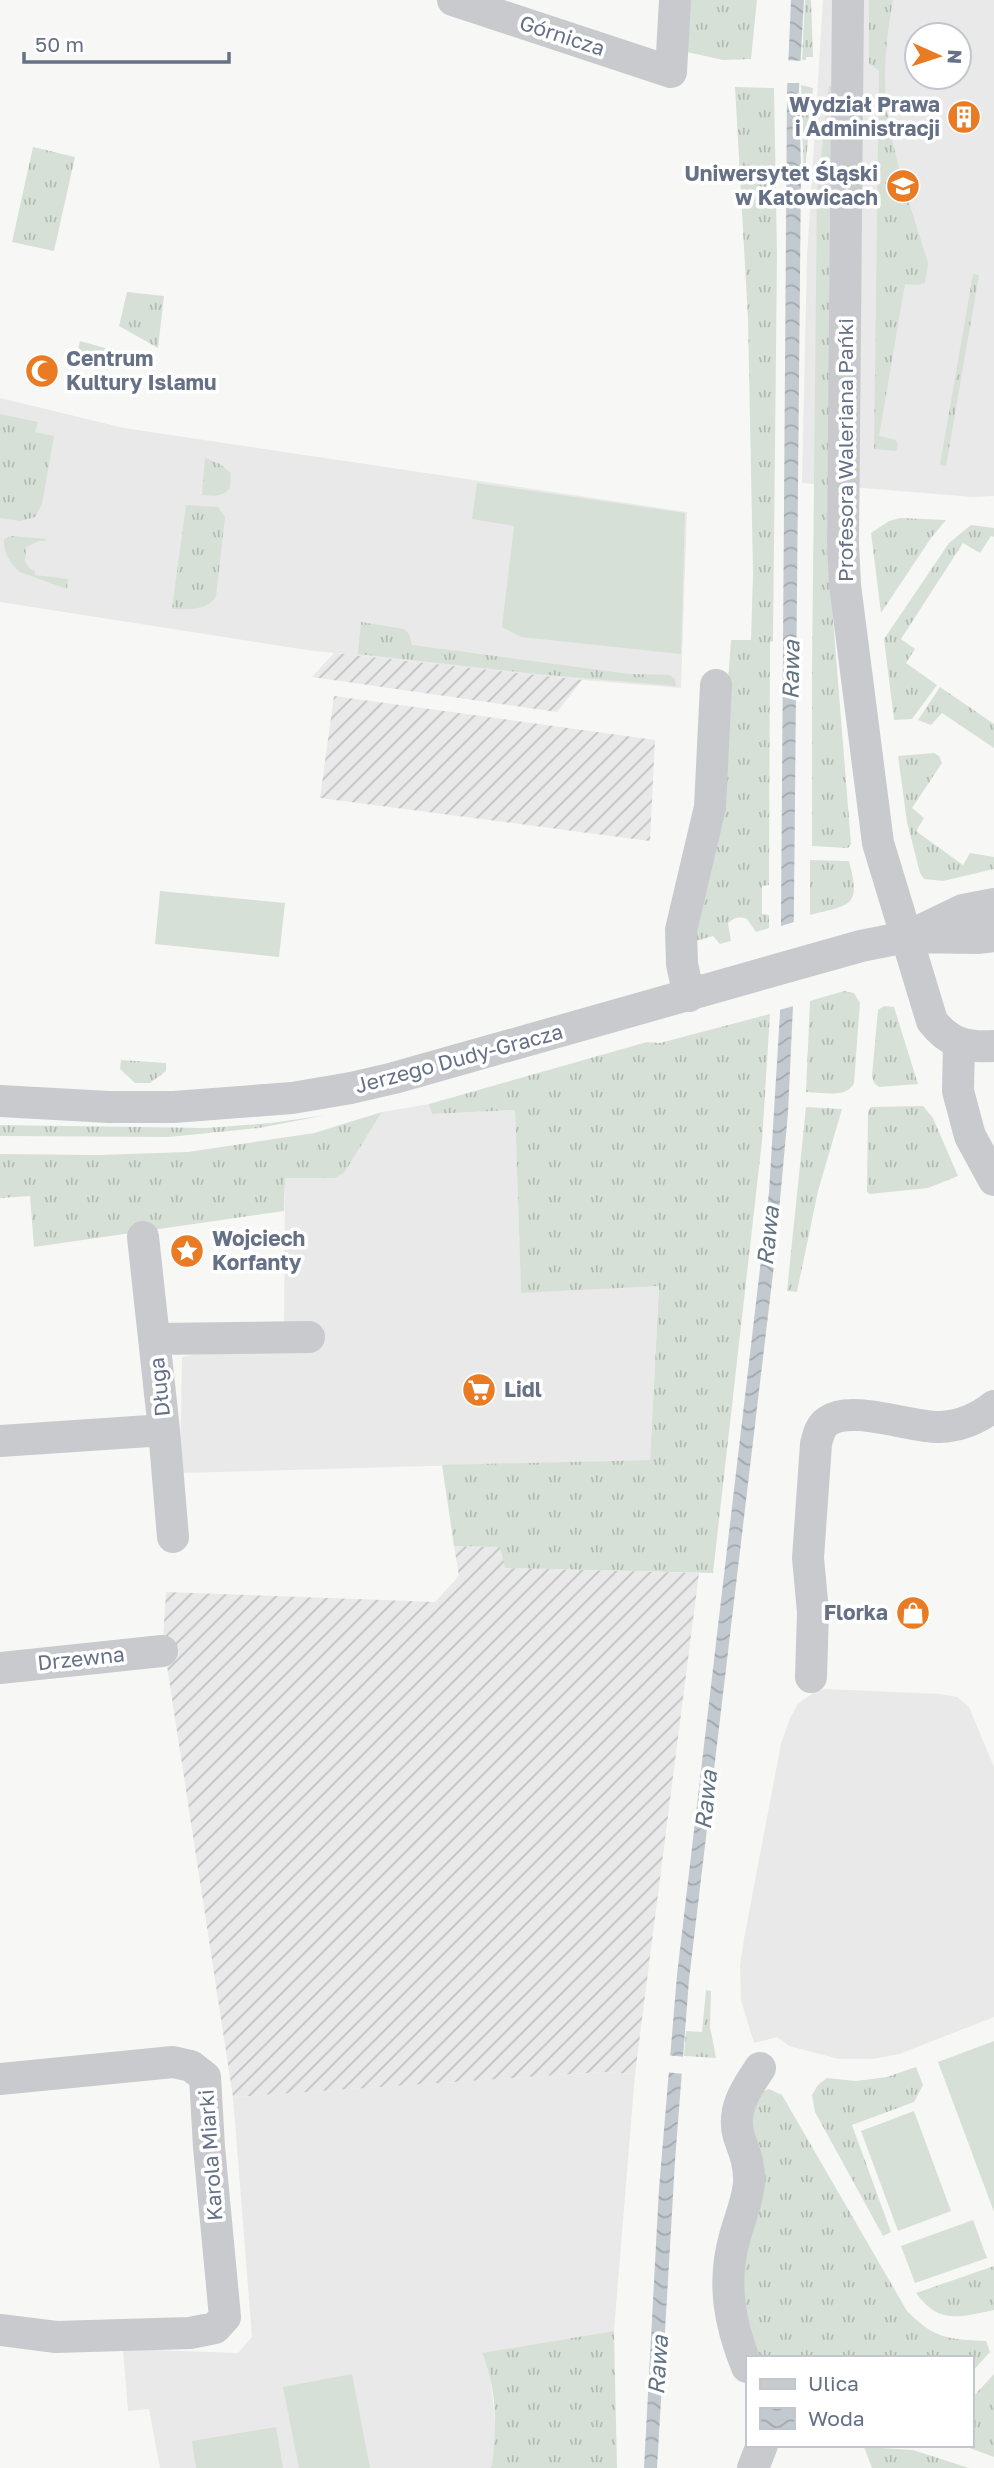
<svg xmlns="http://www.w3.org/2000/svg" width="994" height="2468" viewBox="0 0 994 2468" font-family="'Golos Text',sans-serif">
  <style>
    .built { fill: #e8e9e8; fill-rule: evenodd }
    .industrial { fill: url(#industrial-furrows) }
    .grass { fill: url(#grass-tufts) }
    .garden { fill: #d7e0d6 }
    .water { fill: url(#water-waves) }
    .pier { fill: #f7f8f5 }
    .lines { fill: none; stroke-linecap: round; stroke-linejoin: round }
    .minor { stroke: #c8cace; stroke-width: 32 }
    .labels { text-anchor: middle; stroke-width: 7; stroke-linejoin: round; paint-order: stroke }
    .street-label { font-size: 21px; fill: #667187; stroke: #fff }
    .poi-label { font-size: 21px; font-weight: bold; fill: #667187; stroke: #fff; text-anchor: end }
    .water-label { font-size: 23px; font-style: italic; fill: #627383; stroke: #fff }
  </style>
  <defs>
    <pattern id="industrial-furrows" width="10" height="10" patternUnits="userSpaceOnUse" patternTransform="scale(1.75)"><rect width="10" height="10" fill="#e8e9e8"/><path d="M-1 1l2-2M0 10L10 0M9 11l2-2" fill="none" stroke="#c0c1c2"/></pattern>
    <pattern id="grass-tufts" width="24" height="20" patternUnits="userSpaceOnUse" patternTransform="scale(1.75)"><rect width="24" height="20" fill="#d7e0d6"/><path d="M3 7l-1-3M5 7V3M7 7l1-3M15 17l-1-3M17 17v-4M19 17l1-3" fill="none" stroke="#b2bab3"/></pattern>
    <pattern id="water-waves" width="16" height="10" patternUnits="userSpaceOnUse" patternTransform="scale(1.75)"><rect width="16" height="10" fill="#c2c9cf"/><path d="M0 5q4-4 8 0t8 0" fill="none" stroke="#a1a8ae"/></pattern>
  </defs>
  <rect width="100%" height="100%" fill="#f7f8f5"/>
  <path class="built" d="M 823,0 L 994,0 L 994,496 L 973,497 L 802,483 L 807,257 ZM 917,35 L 959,35 L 959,77 L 917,77 Z
    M 0,398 L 124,428 L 687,512 L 681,688 L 582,680 L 307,650 L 0,602 Z
    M 429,1104 L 432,1114 L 515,1110 L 521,1293 L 659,1285 L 650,1460 L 180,1473 L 182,1357 L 284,1333 L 285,1178 L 335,1178 L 344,1173 L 382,1112 Z
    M 825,1689 L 940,1694 L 957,1697 L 969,1707 L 994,1767 L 994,2017 L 899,2054 L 872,2059 L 839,2059 L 789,2046 L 777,2037 L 754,2043 L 741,2000 L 740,1966 L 744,1939 L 781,1744 L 790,1718 L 798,1704 L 813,1693 Z
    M 602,2072 L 635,2074 L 614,2331 L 482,2354 L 490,2371 L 496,2434 L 492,2465 L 490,2468 L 160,2468 L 149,2409 L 128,2411 L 123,2349 L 238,2353 L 252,2337 L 233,2097 Z"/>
  <path class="industrial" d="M 334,653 L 582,680 L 557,712 L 312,677 Z
    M 334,696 L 655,740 L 650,841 L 320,798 Z
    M 454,1546 L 500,1547 L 506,1568 L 699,1573 L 635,2074 L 602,2072 L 233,2097 L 163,1640 L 166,1592 L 435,1602 L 459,1576 Z"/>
  <path class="grass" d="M 690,0 L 757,0 L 751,59 L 723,60 L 687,52 Z
    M 805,0 L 811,0 L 813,57 L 806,57 L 806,60 L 802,60 Z
    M 869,0 L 893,0 C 888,26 885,53 885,80 C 886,142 911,205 928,263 L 925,283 L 918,285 L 905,284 L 879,436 L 896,440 L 898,446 L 896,451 L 874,449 L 879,71 L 869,63 Z
    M 801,85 L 813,88 L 804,181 Z
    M 829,86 L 835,86 L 827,543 L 851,844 L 848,848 L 812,846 L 812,670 L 817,193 Z
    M 735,87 L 774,88 L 777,256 L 773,641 L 770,642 L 769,885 L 762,886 L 762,914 L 769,915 L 769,928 L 756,932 L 747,919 C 740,916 733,918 728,923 L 731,941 L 720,944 L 713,936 L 693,942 L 728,682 L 731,640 L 751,640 L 753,573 L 748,319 Z
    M 33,147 L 75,157 L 54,251 L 12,242 Z
    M 973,274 L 979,275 L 946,466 L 940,465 Z
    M 127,292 L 164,296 L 158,348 L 119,326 Z
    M 80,341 L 130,355 C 126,377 89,368 74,365 Z
    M 0,414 L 38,422 L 35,432 L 54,436 L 42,504 L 35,517 L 20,521 L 0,518 Z
    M 205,458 L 220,464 L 231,473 L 230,488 L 225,493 L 215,496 L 202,495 Z
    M 186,505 L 218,507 L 225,517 L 216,596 C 208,611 188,609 172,609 Z
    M 900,518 L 946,520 L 931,538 L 881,613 L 871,533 L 889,521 Z
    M 971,525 L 994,528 L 994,537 L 991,536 L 980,553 L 963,543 L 901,639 L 915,649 L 906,663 L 937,685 L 912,719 L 894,720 L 884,639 L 949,543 Z
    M 12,536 L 46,539 L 45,541 L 39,541 L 26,547 L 25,562 L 30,569 L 35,571 L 35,575 L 68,579 L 67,589 L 20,572 C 10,564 3,552 4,539 Z
    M 361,622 L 404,629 L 409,634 L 412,645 L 629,674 L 670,675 L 675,679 L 676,686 L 536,674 L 358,654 Z
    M 940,687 L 994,724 L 994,748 L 942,713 L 931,725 L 918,720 Z
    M 934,753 L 939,756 L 942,763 L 912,808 L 924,818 L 916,831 L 963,865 L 970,853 L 994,857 L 994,869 L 943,881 L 924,879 L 920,873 L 907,822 L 898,756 Z
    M 810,860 L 849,861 C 861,907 852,904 810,915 Z
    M 844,991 L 854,993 L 860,1003 L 854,1083 C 847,1099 821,1092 806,1092 L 810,1001 Z
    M 884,1006 L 894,1007 L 918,1084 L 879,1087 L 874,1083 L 872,1076 L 878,1010 Z
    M 770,1014 L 762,1141 L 713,1573 L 505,1568 L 500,1547 L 454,1546 L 442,1465 L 650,1460 L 659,1286 L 521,1293 L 515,1110 L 432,1114 L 429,1104 L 647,1042 L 660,1043 Z
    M 121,1060 L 166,1063 L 166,1071 L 150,1083 L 135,1083 L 120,1069 Z
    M 923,1106 L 933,1118 L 958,1176 L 928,1188 L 870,1194 L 867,1192 L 868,1112 L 871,1107 Z
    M 806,1107 L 842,1109 L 818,1191 L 797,1292 L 787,1291 Z
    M 382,1112 L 344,1173 L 335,1178 L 285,1178 L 284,1211 L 34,1247 L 30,1196 L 0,1198 L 0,1154 L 98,1155 L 188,1152 L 314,1133 Z
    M 326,1115 L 259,1128 L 169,1137 L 0,1136 L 0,1125 L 206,1128 L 271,1123 Z
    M 706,1990 L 711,1991 L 710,2027 L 716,2058 L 684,2056 L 686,2031 L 702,2032 Z
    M 916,2067 L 923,2085 L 914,2102 L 852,2125 L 891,2232 L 883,2236 L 815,2112 L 812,2095 L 818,2085 L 827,2078 L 856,2081 L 887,2077 Z
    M 769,2089 L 782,2095 L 907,2311 C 935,2339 947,2339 986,2341 L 990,2352 L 971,2373 L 971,2358 L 754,2358 L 742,2324 L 748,2136 L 751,2103 L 759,2093 Z
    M 994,2266 L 994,2310 C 961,2317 939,2325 916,2293 Z
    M 614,2331 L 617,2468 L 490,2468 L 492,2465 C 497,2428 497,2387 482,2353 Z
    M 994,2374 L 994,2457 L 961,2445 L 971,2445 L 971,2399 Z
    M 864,2447 L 913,2450 L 969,2468 L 872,2468 Z"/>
  <path class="garden" d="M 477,483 L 685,513 L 681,654 L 521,637 L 502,627 L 514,526 L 472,519 Z
    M 160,891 L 285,903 L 279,957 L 155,944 Z
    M 994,2041 L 994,2212 L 938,2062 Z
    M 914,2111 L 951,2211 L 898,2231 L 861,2131 Z
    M 973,2220 L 987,2258 L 915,2283 L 901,2246 Z
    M 352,2374 L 370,2468 L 299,2468 L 283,2387 Z
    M 276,2427 L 283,2468 L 196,2468 L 192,2441 Z"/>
  <path class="water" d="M 791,0 L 804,0 L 799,89 L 801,171 L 793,1006 L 788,1113 L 774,1265 L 689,1980 L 675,2161 L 657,2468 L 644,2468 L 659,2189 L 677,1975 L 769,1192 L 780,1013 L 781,923 L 787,92 Z"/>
  <path class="pier" d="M 784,60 L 804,61 L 803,83 L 783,83 Z
    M 797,921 L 797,1005 L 776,1011 L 778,927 Z
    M 666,2055 L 686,2057 L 684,2074 L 665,2072 Z"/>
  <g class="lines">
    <path class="minor" d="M 453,0 L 671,72 L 675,0
      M 848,0 L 843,543 L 845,585 L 878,843 L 932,1021 C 949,1043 966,1048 994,1046
      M 911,935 L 963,910 L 994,904
      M 689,996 L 682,964 L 681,930 L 710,807 L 716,685
      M 959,1043 L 958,1091 L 970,1136 L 994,1180
      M 0,1101 L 109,1107 L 174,1107 L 292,1098 L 351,1088 L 394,1078 L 861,946 L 906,937 L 979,938 L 994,936
      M 143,1237 L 164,1430 L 173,1537
      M 155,1339 L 309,1337
      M 0,1441 L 164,1430
      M 0,1668 L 162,1651
      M 811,1677 L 813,1612 L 808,1558 L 816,1444 C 818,1436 820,1426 828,1421 C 852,1404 911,1428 940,1427 C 961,1426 978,1419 994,1406
      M 0,2079 L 173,2062 L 191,2066 L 205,2077 L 209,2147 L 225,2317 L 215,2328 L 190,2333 L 56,2337 L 0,2330
      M 747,2367 C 729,2323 722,2282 735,2236 C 740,2218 747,2202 749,2184 C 750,2166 745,2153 739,2137 C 731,2110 746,2089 760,2068
      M 753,2468 L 762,2445"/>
  </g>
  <defs>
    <g id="building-disc" transform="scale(1.75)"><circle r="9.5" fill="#e87b24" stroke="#fff"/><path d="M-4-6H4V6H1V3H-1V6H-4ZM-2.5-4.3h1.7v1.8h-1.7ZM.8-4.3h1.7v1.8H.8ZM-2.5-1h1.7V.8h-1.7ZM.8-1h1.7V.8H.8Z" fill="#fff"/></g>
    <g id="university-disc" transform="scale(1.75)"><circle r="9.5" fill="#e87b24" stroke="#fff"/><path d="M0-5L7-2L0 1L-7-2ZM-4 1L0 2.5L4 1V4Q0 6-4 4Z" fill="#fff"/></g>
    <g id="mosque-disc" transform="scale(1.75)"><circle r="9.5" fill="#e87b24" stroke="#fff"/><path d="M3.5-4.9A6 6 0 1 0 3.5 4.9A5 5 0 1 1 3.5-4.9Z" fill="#fff"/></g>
    <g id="sight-disc" transform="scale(1.75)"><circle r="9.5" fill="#e87b24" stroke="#fff"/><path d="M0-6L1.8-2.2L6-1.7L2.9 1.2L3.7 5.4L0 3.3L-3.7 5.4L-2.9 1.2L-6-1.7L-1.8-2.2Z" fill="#fff"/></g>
    <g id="supermarket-disc" transform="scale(1.75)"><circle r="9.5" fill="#e87b24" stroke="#fff"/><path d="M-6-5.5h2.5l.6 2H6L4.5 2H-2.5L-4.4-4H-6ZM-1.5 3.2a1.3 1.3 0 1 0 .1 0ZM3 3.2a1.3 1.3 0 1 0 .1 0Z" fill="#fff"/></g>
    <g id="shop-disc" transform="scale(1.75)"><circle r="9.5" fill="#e87b24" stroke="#fff"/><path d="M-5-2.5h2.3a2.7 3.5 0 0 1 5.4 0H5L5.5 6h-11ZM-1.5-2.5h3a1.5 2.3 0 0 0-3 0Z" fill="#fff"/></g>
  </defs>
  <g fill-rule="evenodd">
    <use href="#building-disc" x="964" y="117"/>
    <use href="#university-disc" x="903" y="186"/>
    <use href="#mosque-disc" x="42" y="371"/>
    <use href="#sight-disc" x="187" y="1251"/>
    <use href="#supermarket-disc" x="479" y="1390"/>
    <use href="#shop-disc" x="913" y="1613"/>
  </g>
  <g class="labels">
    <g class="street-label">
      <text transform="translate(562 36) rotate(18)" y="7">Górnicza</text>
      <text transform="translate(846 450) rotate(-90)" y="7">Profesora Waleriana Pańki</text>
      <text transform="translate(459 1059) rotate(-15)" y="7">Jerzego Dudy-Gracza</text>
      <text transform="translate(160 1387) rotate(-96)" y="7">Długa</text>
      <text transform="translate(81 1659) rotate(-6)" y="7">Drzewna</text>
      <text transform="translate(211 2155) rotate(-94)" y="7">Karola Miarki</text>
    </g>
    <g class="poi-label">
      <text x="940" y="112">Wydział Prawa<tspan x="940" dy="24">i Administracji</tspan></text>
      <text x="878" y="181">Uniwersytet Śląski<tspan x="878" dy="24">w Katowicach</tspan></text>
      <text x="66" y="366" text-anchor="start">Centrum<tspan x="66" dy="24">Kultury Islamu</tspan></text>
      <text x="212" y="1246" text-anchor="start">Wojciech<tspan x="212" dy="24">Korfanty</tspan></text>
      <text x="504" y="1397" text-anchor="start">Lidl</text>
      <text x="888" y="1620">Florka</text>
    </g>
    <g class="water-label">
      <text transform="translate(791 670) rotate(-89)" y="8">Rawa</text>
      <text transform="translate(768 1236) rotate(-84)" y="8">Rawa</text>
      <text transform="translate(706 1800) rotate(-84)" y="8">Rawa</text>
      <text transform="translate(658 2365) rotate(-86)" y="8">Rawa</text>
    </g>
  </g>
  <rect x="746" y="2356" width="228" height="91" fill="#ffffff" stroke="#c2c6cf" stroke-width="2"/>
  <rect x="760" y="2379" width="35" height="10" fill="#c8cace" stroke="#c2c6cf" stroke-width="2"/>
  <text x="808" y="2391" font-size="21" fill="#667187">Ulica</text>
  <rect x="760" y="2408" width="35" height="21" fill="url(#water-waves)" stroke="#c2c6cf" stroke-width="2"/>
  <text x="808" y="2426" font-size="21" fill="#667187">Woda</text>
  <g transform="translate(938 56) rotate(93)"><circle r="33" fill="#ffffff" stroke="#c2c6cf" stroke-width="2"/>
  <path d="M0-5L12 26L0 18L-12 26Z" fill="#e87b24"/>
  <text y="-10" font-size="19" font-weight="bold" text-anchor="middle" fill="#667187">N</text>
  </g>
  <path d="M24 52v10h205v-10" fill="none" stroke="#667187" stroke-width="3.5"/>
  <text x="35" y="52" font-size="21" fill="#667187" stroke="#ffffff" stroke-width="5" paint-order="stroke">50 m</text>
</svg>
